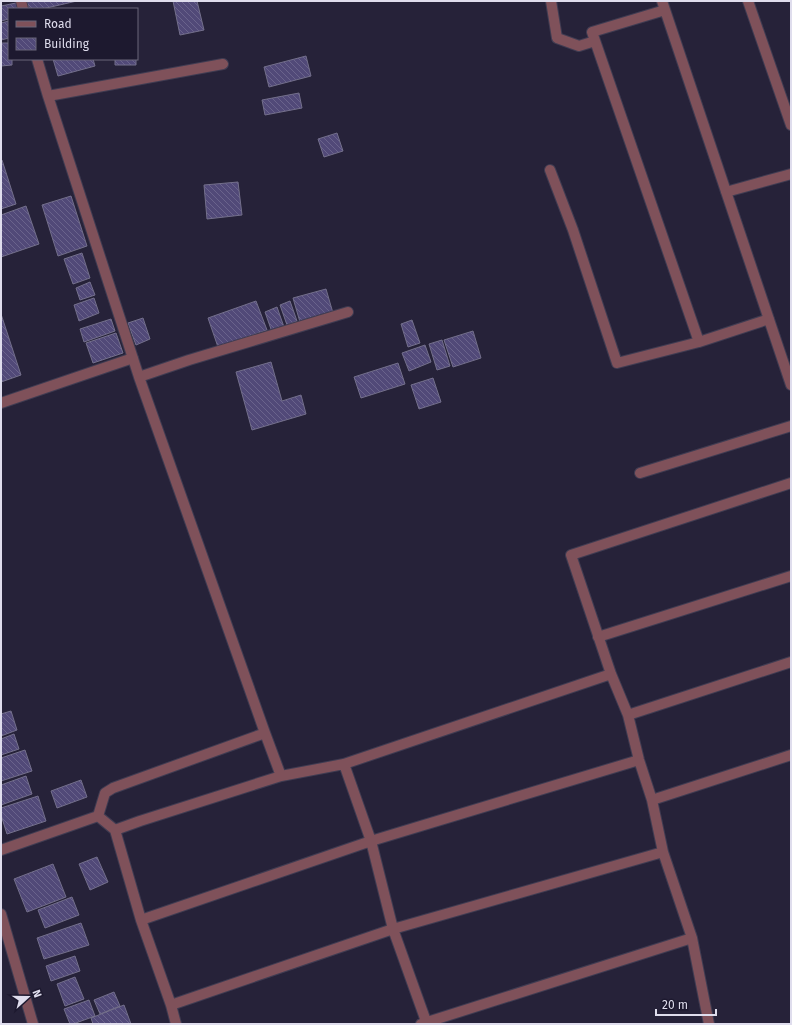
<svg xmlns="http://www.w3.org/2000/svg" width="792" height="1025" viewBox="0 0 792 1025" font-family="'Fira Sans',sans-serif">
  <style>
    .building { fill: url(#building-back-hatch); stroke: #736f8b }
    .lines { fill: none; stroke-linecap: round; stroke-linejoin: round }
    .street-casing { stroke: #403c52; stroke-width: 12 }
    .street { stroke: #7f515a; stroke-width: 10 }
  </style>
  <defs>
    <pattern id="building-back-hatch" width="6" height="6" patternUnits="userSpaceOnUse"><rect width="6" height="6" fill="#514978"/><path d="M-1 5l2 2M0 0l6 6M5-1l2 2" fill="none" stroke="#6a638c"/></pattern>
  </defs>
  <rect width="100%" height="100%" fill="#262239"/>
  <path class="building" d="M 27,1 L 77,1 L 42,9 L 29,9 Z
    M 173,1 L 197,1 L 204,30 L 180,35 Z
    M 16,3 L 17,9 L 9,9 L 9,19 L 1,21 L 1,6 Z
    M 9,21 L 9,38 L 1,40 L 1,23 Z
    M 1,43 L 9,43 L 9,59 L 12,59 L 12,65 L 1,66 Z
    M 306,56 L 311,76 L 269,87 L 264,67 Z
    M 53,59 L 93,59 L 95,66 L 58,76 Z
    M 115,59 L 136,59 L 136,65 L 115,65 Z
    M 299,93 L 302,108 L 265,115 L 262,100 Z
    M 337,133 L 343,151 L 324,157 L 318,139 Z
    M 1,160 L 2,160 L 16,204 L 1,209 Z
    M 238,182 L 242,215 L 207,219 L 204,185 Z
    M 71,196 L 87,246 L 58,256 L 42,205 Z
    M 26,206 L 39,244 L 1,257 L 1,215 Z
    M 82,253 L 90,278 L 73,284 L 64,259 Z
    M 90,282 L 95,295 L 80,300 L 76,288 Z
    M 326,289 L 333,313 L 300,322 L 293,298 Z
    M 94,298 L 99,313 L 79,321 L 74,305 Z
    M 256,301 L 267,330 L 218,347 L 208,318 Z
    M 290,301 L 297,321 L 287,325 L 280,305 Z
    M 277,307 L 284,327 L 272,332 L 265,312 Z
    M 1,314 L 21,375 L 1,382 Z
    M 143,318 L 150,339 L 136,345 L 128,323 Z
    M 111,319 L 115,331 L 84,342 L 80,329 Z
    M 412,320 L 420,343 L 408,347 L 401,324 Z
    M 473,331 L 481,358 L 453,367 L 444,340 Z
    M 116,333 L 123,353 L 93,363 L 86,343 Z
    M 442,340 L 450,366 L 437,370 L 429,344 Z
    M 425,345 L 431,362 L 409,371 L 402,353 Z
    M 271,362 L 282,401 L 301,395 L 306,414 L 252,430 L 236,372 Z
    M 398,363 L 405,384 L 361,398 L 354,377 Z
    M 433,378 L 441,402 L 419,409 L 411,385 Z
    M 11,711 L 17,730 L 1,736 L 1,714 Z
    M 14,734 L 19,749 L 1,755 L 1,739 Z
    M 25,750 L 32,771 L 1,781 L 1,758 Z
    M 26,776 L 32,794 L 1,805 L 1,785 Z
    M 81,780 L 87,797 L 57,808 L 51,791 Z
    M 38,796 L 46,821 L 7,834 L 1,815 L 1,808 Z
    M 97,857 L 108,882 L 90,890 L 79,864 Z
    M 53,864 L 66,897 L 27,912 L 14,879 Z
    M 72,897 L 79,915 L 45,928 L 38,910 Z
    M 81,923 L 89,945 L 44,959 L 37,938 Z
    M 75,956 L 80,971 L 51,981 L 46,966 Z
    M 75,977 L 84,999 L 65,1006 L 57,984 Z
    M 114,992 L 120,1006 L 100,1014 L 94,1000 Z
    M 89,1000 L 95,1016 L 73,1024 L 70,1024 L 64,1009 Z
    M 124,1005 L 131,1024 L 93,1024 L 91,1018 Z"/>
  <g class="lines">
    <g class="street-casing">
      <path id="street" d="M 21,1 L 23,9
        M 551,1 L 557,38 L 579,46 L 595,41
        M 662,1 L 791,385
        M 748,1 L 791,125
        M 665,10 L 592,32 L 699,342
        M 37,59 L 48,96 L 139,377 L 265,733 L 281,776
        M 48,96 L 223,64
        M 550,170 L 573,230 L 617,363 L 699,342 L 769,319
        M 726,192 L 791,174
        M 139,377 L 189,360 L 348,312
        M 1,403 L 133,358
        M 640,473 L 791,426
        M 598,637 L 791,576
        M 628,715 L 791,662
        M 344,764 L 371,841 L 393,929 L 427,1024
        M 652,800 L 791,755
        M 98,816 L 115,830 L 140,821 L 281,776 L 344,764 L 611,674
        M 98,816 L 105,793 L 113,788 L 265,733
        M 115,830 L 141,920 L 171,1005 L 176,1024
        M 1,850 L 98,816
        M 1,914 L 33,1024
        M 141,920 L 371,841 L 639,760
        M 171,1005 L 393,929 L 663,852
        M 421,1024 L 692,938
        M 709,1024 L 692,938 L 663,852 L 652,800 L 639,760 L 628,715 L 611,674 L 571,555 L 791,483"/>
    </g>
    <use href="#street" class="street"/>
  </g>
  <rect width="792" height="1025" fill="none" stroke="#dfdded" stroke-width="4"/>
  <rect x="8" y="8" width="130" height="52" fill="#1d192f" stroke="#6b677b"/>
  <rect x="16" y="21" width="20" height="6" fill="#7f515a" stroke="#6b677b"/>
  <text x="44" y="28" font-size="12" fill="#dfdded">Road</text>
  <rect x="16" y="38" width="20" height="12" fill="url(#building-back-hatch)" stroke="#6b677b"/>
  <text x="44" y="48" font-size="12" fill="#dfdded">Building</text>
  <g transform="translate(28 997) rotate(69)" stroke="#1d192f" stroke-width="3" paint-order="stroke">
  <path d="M0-3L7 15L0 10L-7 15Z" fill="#dfdded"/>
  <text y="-6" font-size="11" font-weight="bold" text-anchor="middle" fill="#dfdded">N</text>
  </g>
  <path d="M656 1009v6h60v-6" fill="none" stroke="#dfdded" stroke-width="2"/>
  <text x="662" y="1009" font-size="12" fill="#dfdded" stroke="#1d192f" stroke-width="3" paint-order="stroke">20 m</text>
</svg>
